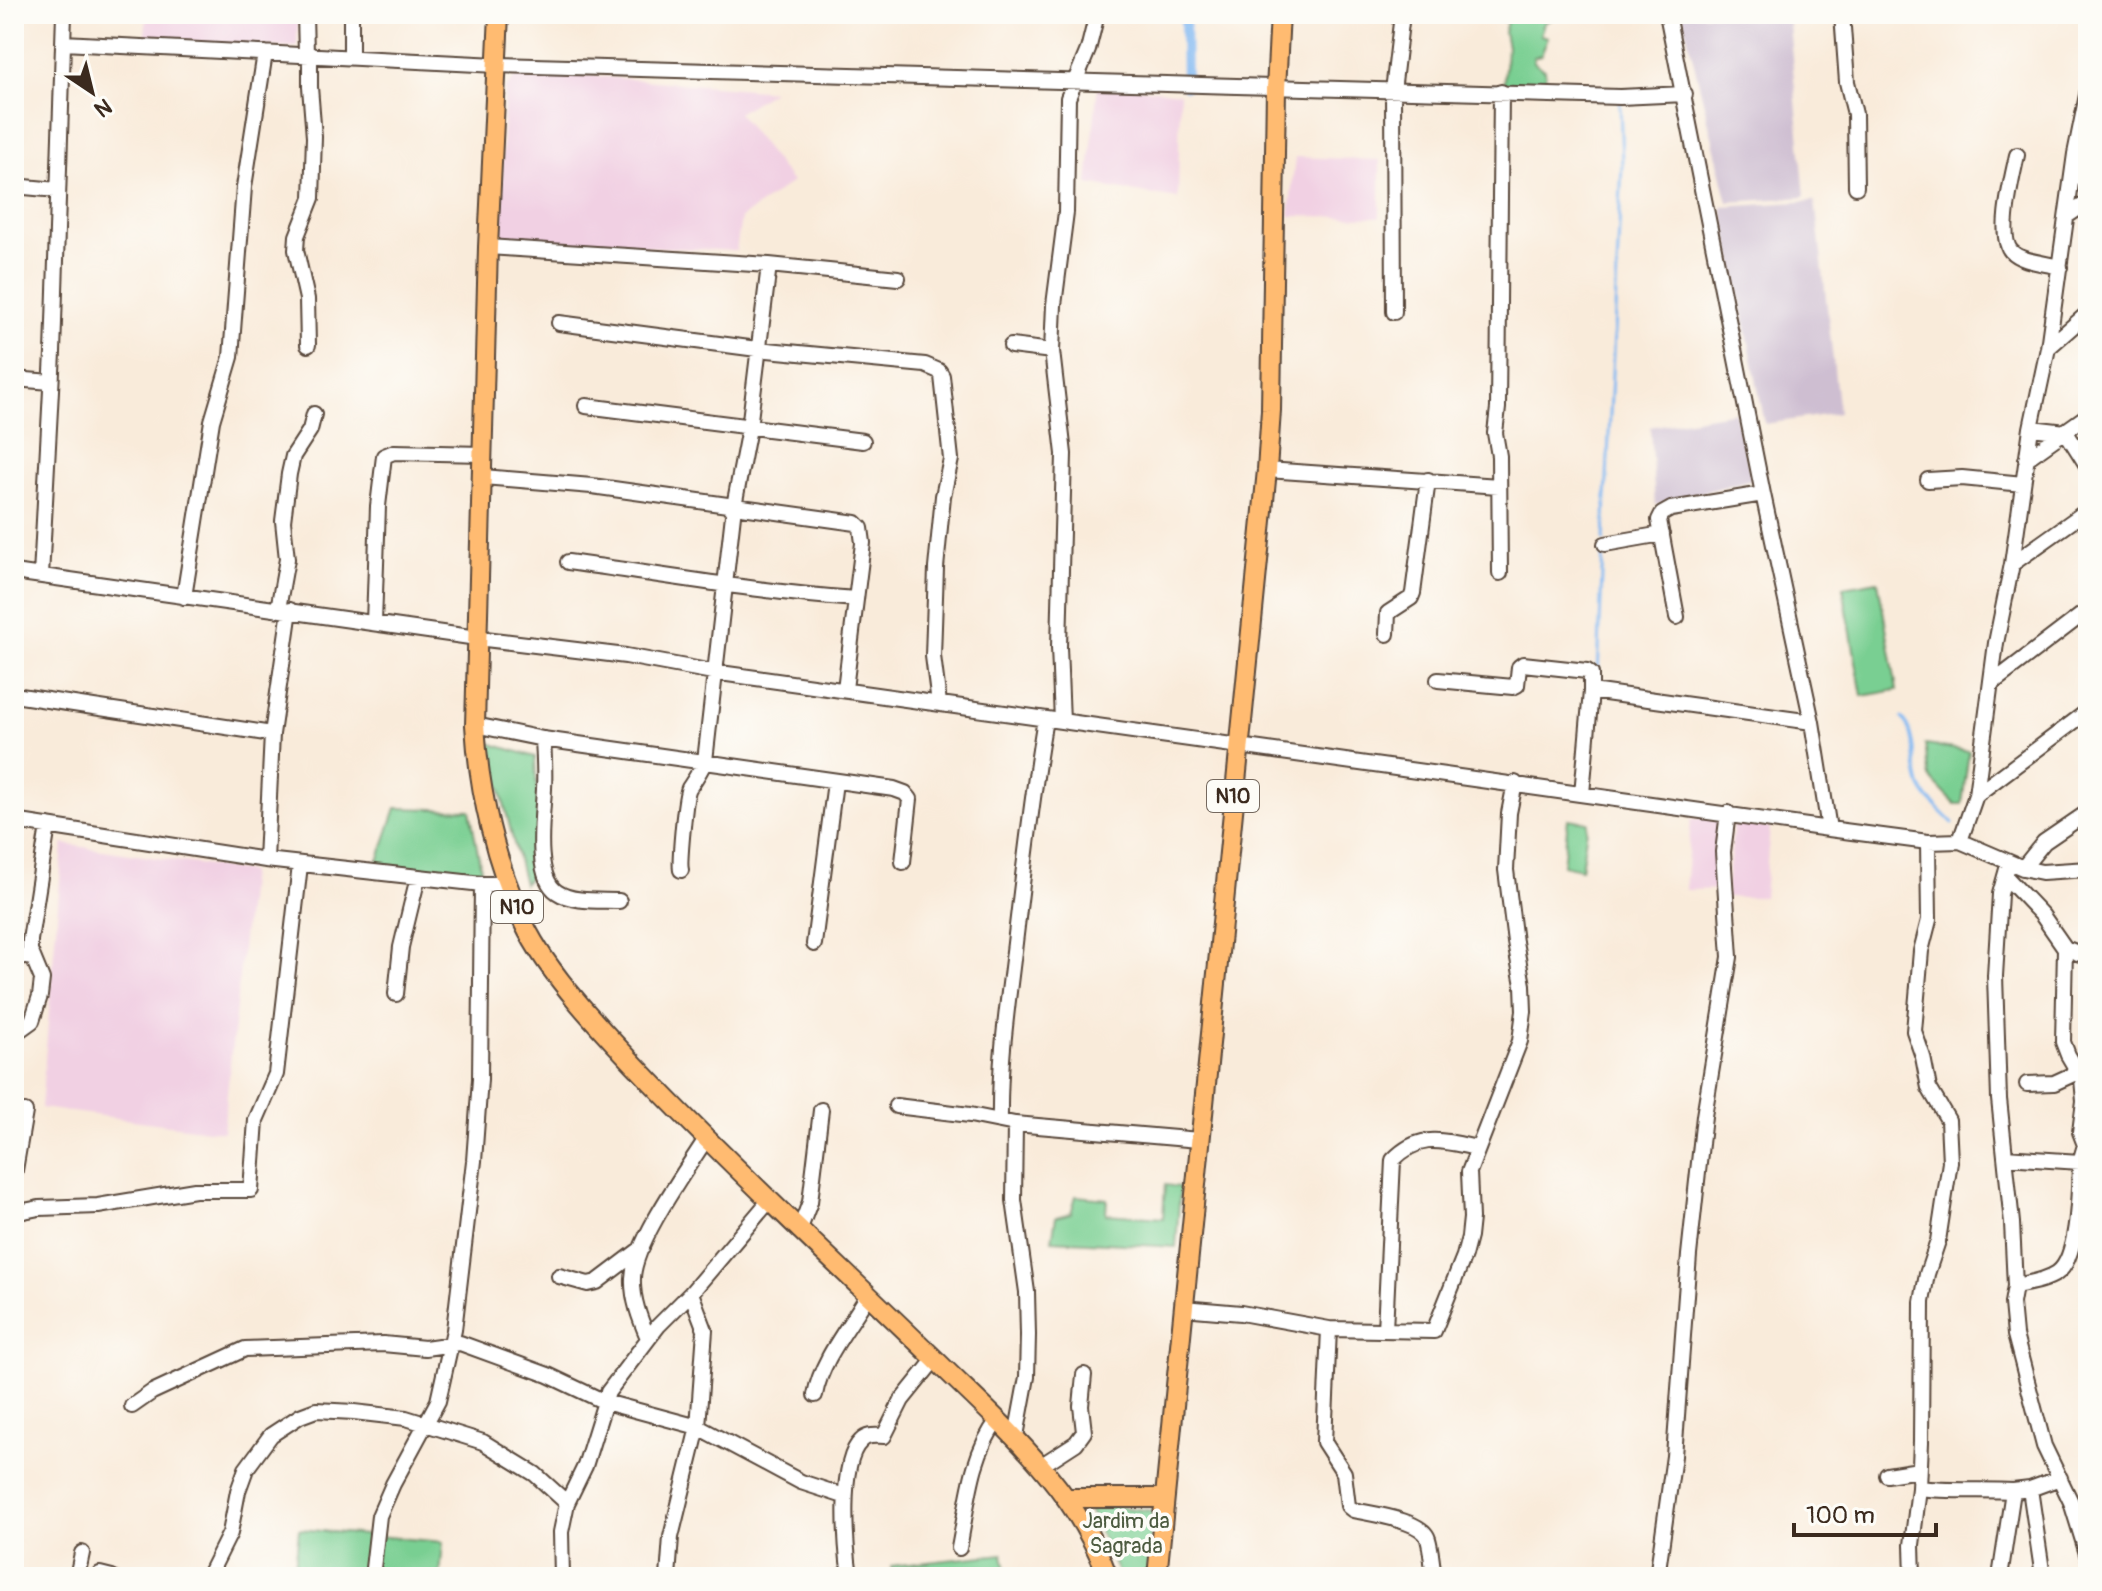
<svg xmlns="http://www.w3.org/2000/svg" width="2102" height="1591" viewBox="0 0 2102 1591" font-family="Pangolin,sans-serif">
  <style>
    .built { fill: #f1d0e3 }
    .industrial { fill: #cebed1 }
    .green { fill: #79cf92; stroke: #5a7c58; stroke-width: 2 }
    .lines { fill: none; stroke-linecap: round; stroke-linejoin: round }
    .stream { stroke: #83b9f2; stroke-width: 3 }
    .canal { stroke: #83b9f2; stroke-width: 10 }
    .minor-casing { stroke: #58473a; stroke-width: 18 }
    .major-casing { stroke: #58473a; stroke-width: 22 }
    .minor { stroke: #fff; stroke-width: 14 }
    .major { stroke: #ffbb71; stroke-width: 18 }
    .labels { text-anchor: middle; stroke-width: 7; stroke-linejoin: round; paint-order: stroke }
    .shield { fill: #fdfcf7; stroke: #75695f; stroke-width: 2 }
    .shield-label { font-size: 20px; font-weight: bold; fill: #3b2a1e }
    .park-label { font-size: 22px; fill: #4e5c41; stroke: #fdfcf7 }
  </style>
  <rect width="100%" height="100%" fill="#fdfcf7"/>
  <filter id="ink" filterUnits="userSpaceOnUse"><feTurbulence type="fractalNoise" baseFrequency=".0125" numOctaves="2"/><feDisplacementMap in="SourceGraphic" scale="16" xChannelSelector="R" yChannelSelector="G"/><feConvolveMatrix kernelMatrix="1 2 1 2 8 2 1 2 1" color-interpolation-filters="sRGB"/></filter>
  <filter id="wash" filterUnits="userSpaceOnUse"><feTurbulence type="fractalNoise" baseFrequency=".006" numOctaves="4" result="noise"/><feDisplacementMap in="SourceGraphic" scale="32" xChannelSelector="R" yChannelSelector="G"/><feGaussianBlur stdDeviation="1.8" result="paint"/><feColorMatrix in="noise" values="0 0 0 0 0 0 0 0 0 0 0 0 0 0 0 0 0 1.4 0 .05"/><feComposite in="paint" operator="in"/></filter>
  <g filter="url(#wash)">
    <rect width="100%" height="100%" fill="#f9ebda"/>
    <path class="built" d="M 147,14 L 298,14 L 297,47 L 144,44 Z
      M 522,70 L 773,91 L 738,113 L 792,182 L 741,218 L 736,251 L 499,239 L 505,89 Z
      M 1098,83 L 1180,93 L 1178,199 L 1088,184 Z
      M 1295,157 L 1380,160 L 1380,217 L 1289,216 Z
      M 1721,813 L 1724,889 L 1685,890 L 1691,820 Z
      M 1734,822 L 1770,828 L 1764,897 L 1726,897 Z
      M 63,844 L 250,872 L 223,1132 L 41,1108 Z"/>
    <path class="industrial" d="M 1682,14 L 1788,14 L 1805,197 L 1728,202 Z
      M 1815,201 L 1839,413 L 1765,424 L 1722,207 Z
      M 1735,412 L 1752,479 L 1655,505 L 1650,427 Z"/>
    <path class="green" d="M 1504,14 L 1556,14 L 1556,17 L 1544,23 L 1540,35 L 1548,37 L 1541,55 L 1533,57 L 1534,62 L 1545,70 L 1546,87 L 1503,88 L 1507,47 L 1504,32 L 1507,22 L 1501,20 Z
      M 1878,581 L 1897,690 L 1862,696 L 1843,587 Z
      M 489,743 L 535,757 L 540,862 L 524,884 Z
      M 1925,745 L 1969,751 L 1962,804 L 1955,804 L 1930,778 Z
      M 396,808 L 470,810 L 482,875 L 377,864 Z
      M 1568,819 L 1588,822 L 1581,869 L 1563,865 Z
      M 1165,1185 L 1180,1187 L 1176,1247 L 1052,1240 L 1056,1217 L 1071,1213 L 1076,1196 L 1107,1199 L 1106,1214 L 1163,1218 Z
      M 1086,1503 L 1152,1511 L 1148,1577 L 1120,1577 Z
      M 299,1529 L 443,1542 L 440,1577 L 294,1577 Z
      M 1003,1554 L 1007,1577 L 892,1577 L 891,1566 Z"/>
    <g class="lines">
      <path class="stream" d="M 1604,540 L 1622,165 L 1620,101
        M 1598,676 L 1603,548
        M 1902,718 C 1917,731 1913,764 1920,784 C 1925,798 1942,811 1953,823"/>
      <path class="canal" d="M 1185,14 L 1186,86"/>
    </g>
  </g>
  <g filter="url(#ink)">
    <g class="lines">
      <g class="minor-casing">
        <path id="minor" d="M 305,14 L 306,54
          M 351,14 L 351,56
          M 1667,14 L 1763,494 L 1812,722 L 1829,829
          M 1842,14 L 1847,82 L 1855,114 L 1856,187
          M 63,43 L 497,65 L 1620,97 L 1685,94
          M 2017,155 C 2013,175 1997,235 2011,251 C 2021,262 2046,263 2060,267
          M 14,186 L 57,190
          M 2067,216 L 2088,202
          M 488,247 L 769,265 L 749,428 L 734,506 L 705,761 C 700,772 695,779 689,788 C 685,795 679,863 681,870
          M 769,265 L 898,278
          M 1394,312 L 1393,91 L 1402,14
          M 559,323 L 757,349 L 925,365 L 939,371 L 942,376 L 951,459 L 943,496 L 936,568 L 933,656 L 939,703
          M 308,345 L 307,299 L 296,250 L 297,236 L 312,198 L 314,137 L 310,87 L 310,54
          M 1011,346 L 1052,351
          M 2048,348 L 2088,313
          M 14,379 L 51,382
          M 586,406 L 863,441
          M 2031,428 L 2066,432 L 2088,467
          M 2026,459 L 2088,415
          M 1267,470 L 1499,486
          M 483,477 L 592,486 L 856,523 L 861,528 L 863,543 L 845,689
          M 1928,480 L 1962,478 L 2023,484
          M 1605,544 L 1662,534
          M 568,562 C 664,575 759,592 856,599
          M 2012,564 L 2088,510
          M 14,572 L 477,638 L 626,656 L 713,672 L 1829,829 L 1928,842 L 1960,841 L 2023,868 L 2042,872 L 2088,869
          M 1500,573 L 1499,456 L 1495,433 L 1498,408 L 1501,92
          M 41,576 L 53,353 L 64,14
          M 184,597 L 212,421 L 231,357 L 244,187 L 265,53
          M 278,609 L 287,559 L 283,521 L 289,474 L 293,456 L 310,430 L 314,414
          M 1677,617 L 1659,520 L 1662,514 L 1671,509 L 1763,494
          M 374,623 L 378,506 L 384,456 L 394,452 L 484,454
          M 1387,634 L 1388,613 L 1411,598 L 1413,593 L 1428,480
          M 1438,680 L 1513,687 L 1517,685 L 1519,667 L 1523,664 L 1587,671 L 1591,674 L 1591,691 L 1812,722
          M 1991,684 L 2088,610
          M 14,695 L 272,734
          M 1062,721 L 1059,647 L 1064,454 L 1052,351 L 1054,305 L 1066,212 L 1068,98 L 1088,50 L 1097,14
          M 475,725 L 543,739 L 894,789 L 905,793 L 910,799 L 903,862
          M 543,739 C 544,756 545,773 544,789 C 543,814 533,876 557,892 C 573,903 601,900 619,901
          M 1582,794 L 1591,691
          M 1976,795 L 2088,711
          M 14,821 L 266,860 L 482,884 L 508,884
          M 1960,841 L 1976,795 L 1996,643 L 2012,564 L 2031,428 L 2048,348 L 2075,154 L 2088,90
          M 266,860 L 272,734 L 290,610
          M 2009,862 L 2000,894 L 1995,976 L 1999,1099 L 2012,1223 L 2015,1286 L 2012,1303 L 2015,1335 L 2044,1446 L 2071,1502 L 2088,1557
          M 2023,868 L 2044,842 L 2088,812
          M 2005,876 L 2042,915 L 2065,948 L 2088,957
          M 814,944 L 835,782
          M 14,955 L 33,958
          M 396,994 L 401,947 L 418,877
          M 14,1034 L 32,1021 L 40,996 L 42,979 L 30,950 L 30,940 L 48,826
          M 2027,1084 L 2054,1083 L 2078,1072
          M 896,1106 L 970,1115 L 1015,1124 L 1199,1140
          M 1000,1120 C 999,1061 1008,1002 1015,943 C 1024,868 1032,794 1045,719
          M 1015,1124 L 1014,1200 L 1027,1292 L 1028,1335 L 1027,1377 L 1016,1436
          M 2005,1157 L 2080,1162
          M 14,1176 L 25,1112
          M 14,1213 L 39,1208 L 98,1206 L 195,1190 L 251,1190 L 256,1120 L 276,1074 L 300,865
          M 799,1231 L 810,1202 L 821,1110
          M 559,1276 L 588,1284 L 597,1282 L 642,1248
          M 2015,1286 C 2029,1283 2045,1281 2057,1273 C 2079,1258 2079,1188 2080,1162 L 2085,1145 L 2080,1132 L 2084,1101 L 2082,1079 L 2068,1055 L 2063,1042 L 2065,948
          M 1183,1308 L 1241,1313 L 1329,1329
          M 1385,1330 L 1393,1160 C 1420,1132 1442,1141 1477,1148
          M 648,1338 C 640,1319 632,1299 633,1278 C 634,1243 686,1170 706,1139
          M 815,1395 C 821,1360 850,1326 868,1295
          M 132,1406 L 152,1392 L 245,1349 L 383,1344 L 425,1348 L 460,1343 L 548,1375 L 605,1402 L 698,1427 L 801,1482 L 844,1496
          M 1042,1465 L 1076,1443 L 1084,1432 L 1081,1406 L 1084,1375
          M 1887,1475 L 1919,1470
          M 1919,1488 C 1951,1492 1982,1489 2013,1491
          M 2030,1489 L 2043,1577
          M 959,1548 C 968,1504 970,1456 998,1420
          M 100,1574 L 112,1577
          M 77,1577 L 82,1553
          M 208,1577 L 230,1533 L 238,1491 L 246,1469 L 271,1435 L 300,1416 L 316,1410 L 354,1412 L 406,1418 L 483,1442 L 535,1474 L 567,1503
          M 372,1577 L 379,1516 L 393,1484 L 438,1401 L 454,1330 L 474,1161 L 480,1079 L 482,884
          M 562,1577 L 561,1532 L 567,1503 L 585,1466 L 608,1392 L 658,1326 L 691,1293 L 769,1201
          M 668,1577 L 671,1537 L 698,1427 L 705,1330 L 691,1293
          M 850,1577 C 846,1548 838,1462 861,1441 C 868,1434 876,1436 884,1436 L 902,1400 L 935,1359
          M 1435,1577 C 1431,1564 1432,1552 1428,1539 C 1423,1520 1371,1514 1353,1510 L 1348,1506 L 1344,1473 L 1324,1442 L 1329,1329 L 1434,1331 L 1464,1256 L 1469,1237 L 1471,1218 L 1469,1172 L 1520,1041 L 1524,1011 L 1523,985 L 1515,942 L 1506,870 L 1509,813 L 1515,783
          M 1657,1577 L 1674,1456 L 1689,1255 L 1704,1116 L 1730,957 L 1723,852 L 1728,813
          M 1913,1577 L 1912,1545 L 1919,1488 L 1921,1442 L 1922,1302 L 1927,1274 L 1938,1241 L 1950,1162 L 1948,1120 L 1929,1088 L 1923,1057 L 1914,1031 L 1921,951 L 1929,920 L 1928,842
          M 2000,1577 L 2013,1491 L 2030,1489 L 2060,1478"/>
      </g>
      <g class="major-casing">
        <path id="major" d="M 499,14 L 488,247 L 475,725 C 479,792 495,863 524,924 C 549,977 611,1040 652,1083 C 747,1182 848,1274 946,1370 C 1010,1432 1077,1491 1108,1577
          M 1067,1498 L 1164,1498
          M 1157,1577 L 1267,470 L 1271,410 L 1276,89 L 1280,14"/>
      </g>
      <use href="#minor" class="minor"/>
      <use href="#major" class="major"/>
    </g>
  </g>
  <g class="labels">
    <g class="shield">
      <rect x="1207" y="780" width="52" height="32" rx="6"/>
      <rect x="491" y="891" width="52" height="32" rx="6"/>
    </g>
    <g class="shield-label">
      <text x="1233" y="803">N10</text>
      <text x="517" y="914">N10</text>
    </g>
    <g class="park-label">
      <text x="1126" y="1528">Jardim da<tspan x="1126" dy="25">Sagrada</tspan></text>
    </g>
  </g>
  <rect width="2102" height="1591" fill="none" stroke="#fdfcf7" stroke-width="48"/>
  <g transform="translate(92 92) rotate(145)" stroke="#fdfcf7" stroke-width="6" paint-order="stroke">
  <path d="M0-6L14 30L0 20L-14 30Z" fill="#3b2a1e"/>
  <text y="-12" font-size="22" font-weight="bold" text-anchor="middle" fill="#3b2a1e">N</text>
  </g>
  <path d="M1794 1523v12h142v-12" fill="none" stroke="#3b2a1e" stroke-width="4"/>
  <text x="1806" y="1523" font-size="24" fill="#3b2a1e" stroke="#fdfcf7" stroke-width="6" paint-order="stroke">100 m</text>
</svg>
